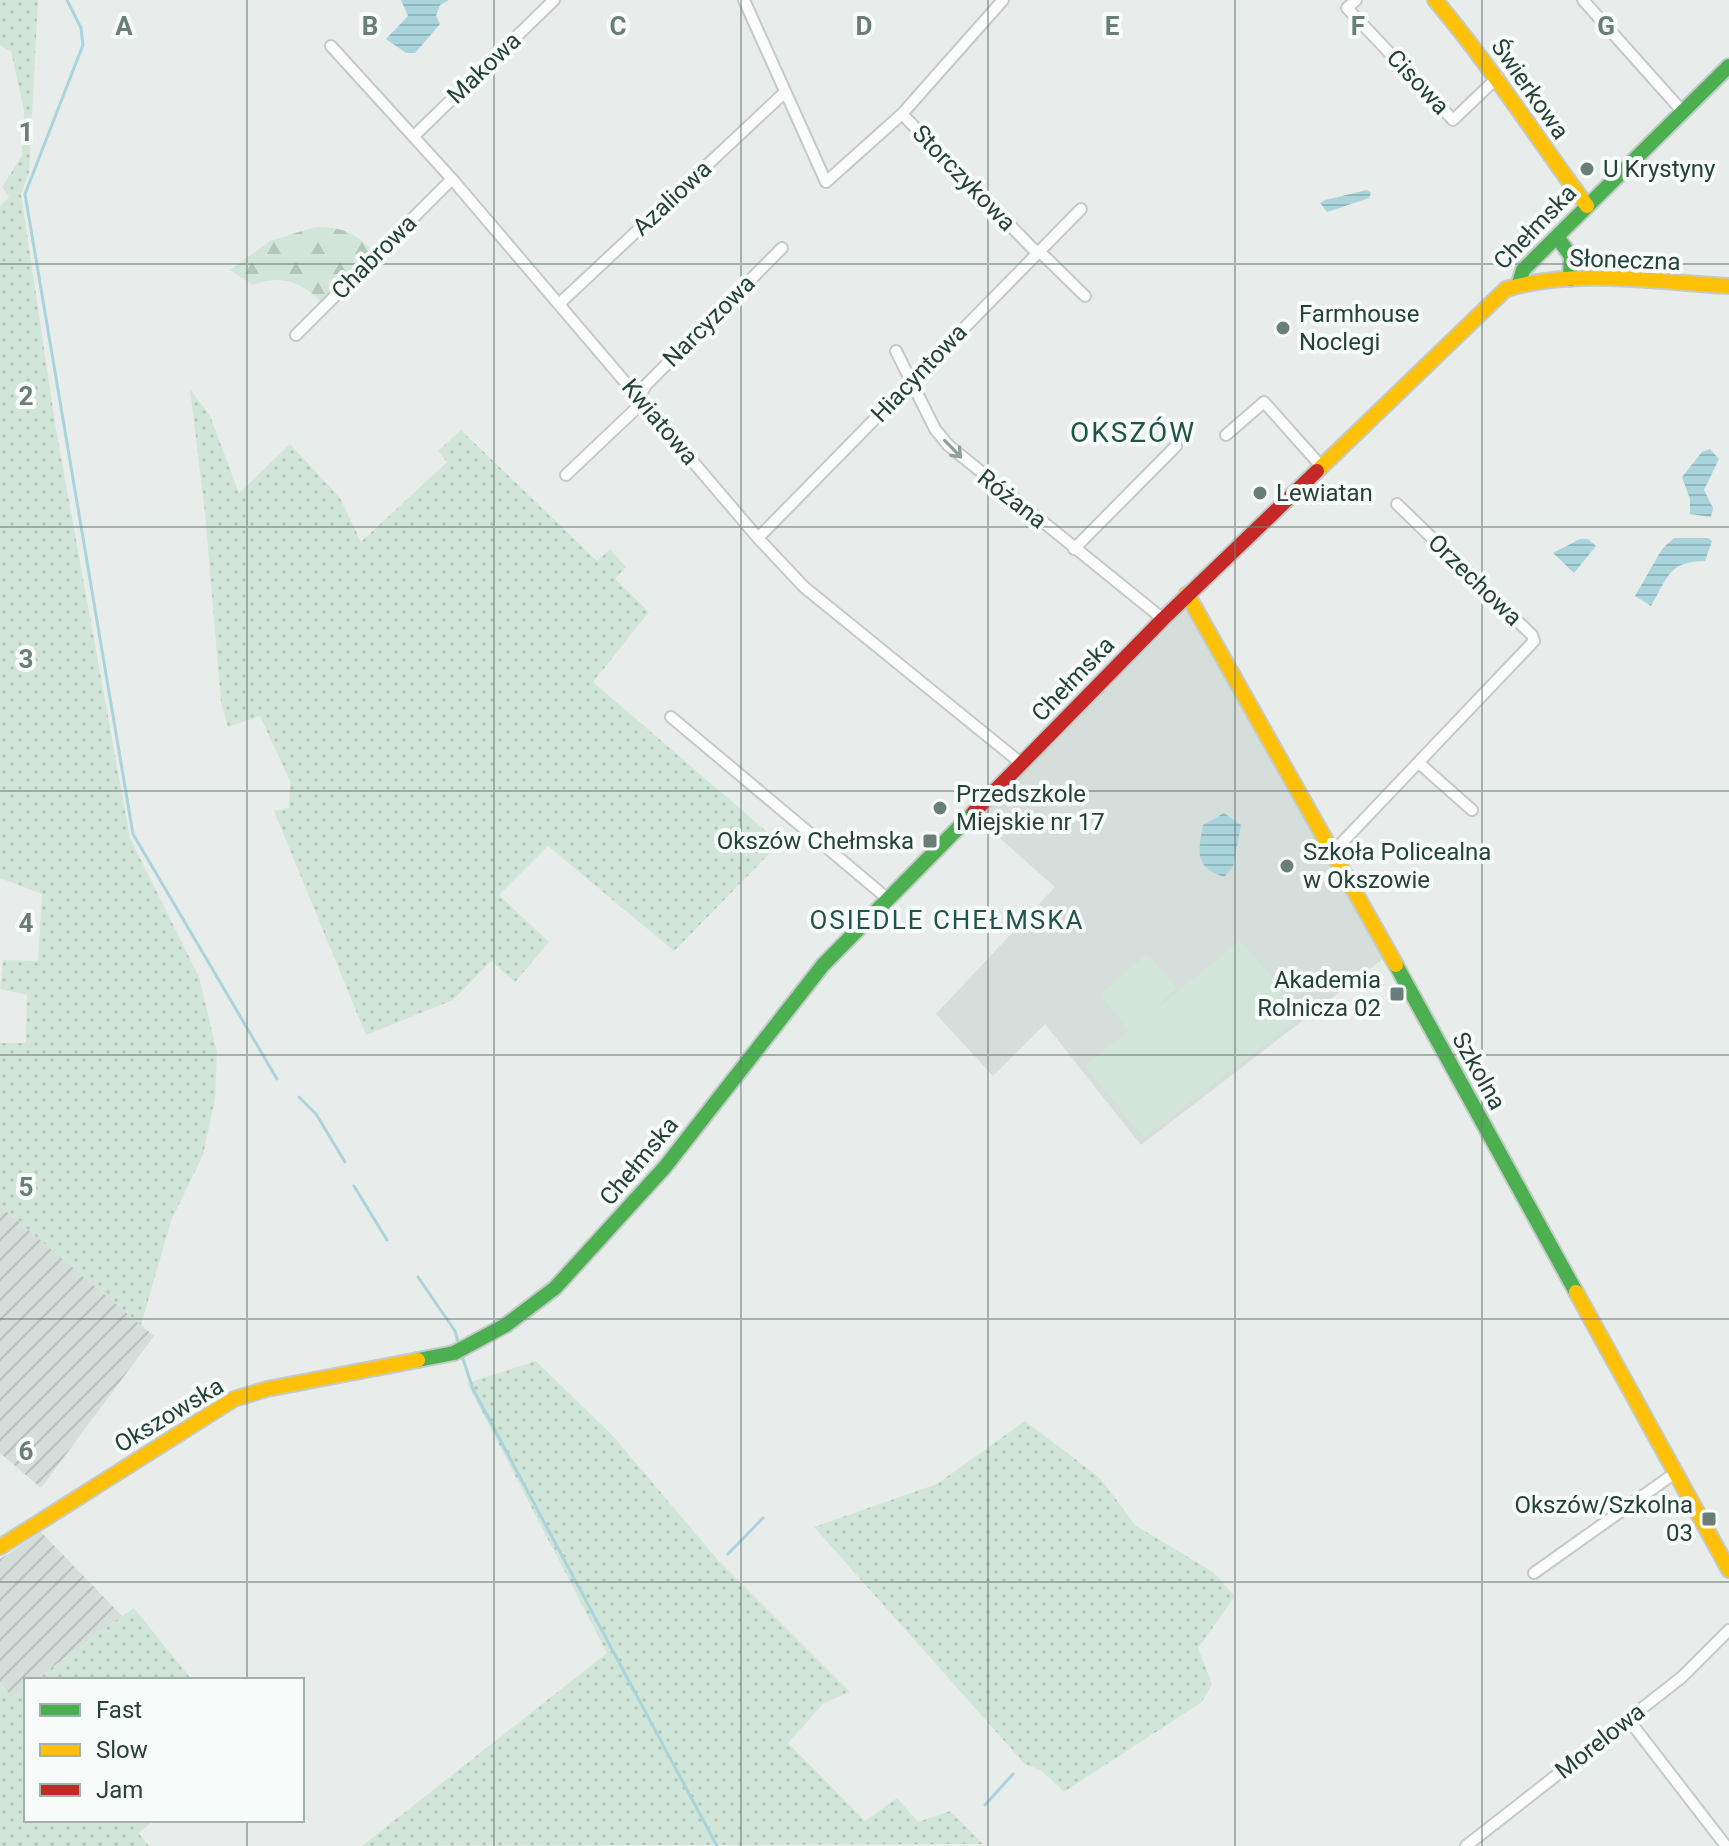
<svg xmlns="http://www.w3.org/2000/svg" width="1729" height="1846" viewBox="0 0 1729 1846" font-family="Roboto,sans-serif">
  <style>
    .built { fill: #d6dedb }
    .industrial { fill: url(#industrial-furrows) }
    .green { fill: url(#green-dots) }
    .forest { fill: url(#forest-firs) }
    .pitch { fill: #d1e6d8 }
    .water { fill: url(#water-rules) }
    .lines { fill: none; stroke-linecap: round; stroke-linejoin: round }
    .stream { stroke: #a9d4db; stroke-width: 3 }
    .street-casing { stroke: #c5cac8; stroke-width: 14 }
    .fast-casing { stroke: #c3cbc8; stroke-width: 18 }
    .slow-casing { stroke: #c3cbc8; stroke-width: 18 }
    .jam-casing { stroke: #c3cbc8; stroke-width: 18 }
    .street { stroke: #fcfcfc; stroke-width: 10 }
    .fast { stroke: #4caf50; stroke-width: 14 }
    .slow { stroke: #ffc107; stroke-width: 14 }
    .jam { stroke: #c62828; stroke-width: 14 }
    .oneway { stroke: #909f9b }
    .grid { fill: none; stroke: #697e78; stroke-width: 2; stroke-opacity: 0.55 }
    .poi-dot { fill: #697e78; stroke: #f7fbf9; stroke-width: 3 }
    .labels { text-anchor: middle; stroke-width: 8; stroke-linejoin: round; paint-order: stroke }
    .street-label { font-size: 24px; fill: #24423a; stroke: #f7fbf9 }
    .poi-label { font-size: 24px; fill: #24423a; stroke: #f7fbf9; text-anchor: start }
    .neighbourhood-label { font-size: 26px; letter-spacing: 2px; fill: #1f5548; stroke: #f7fbf9 }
    .quarter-label { font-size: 28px; letter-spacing: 2px; fill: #1f5548; stroke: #f7fbf9 }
    .grid-label { font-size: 26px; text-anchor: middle; font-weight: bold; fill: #697e78; stroke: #f7fbf9; stroke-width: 8; stroke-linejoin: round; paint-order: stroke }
  </style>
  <defs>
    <pattern id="industrial-furrows" width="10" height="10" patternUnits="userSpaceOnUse" patternTransform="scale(2)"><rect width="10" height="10" fill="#d6dedb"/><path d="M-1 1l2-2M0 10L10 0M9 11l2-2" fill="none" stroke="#b8c0bd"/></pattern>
    <pattern id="green-dots" width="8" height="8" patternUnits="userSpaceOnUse" patternTransform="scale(2)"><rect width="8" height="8" fill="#d1e6d8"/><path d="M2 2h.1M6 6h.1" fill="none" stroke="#b3c6ba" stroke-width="1.8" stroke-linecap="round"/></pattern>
    <pattern id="forest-firs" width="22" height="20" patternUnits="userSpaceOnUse" patternTransform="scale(2)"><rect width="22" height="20" fill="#d1e6d8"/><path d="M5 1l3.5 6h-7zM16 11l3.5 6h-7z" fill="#b3c6ba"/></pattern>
    <pattern id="water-rules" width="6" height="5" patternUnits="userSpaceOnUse" patternTransform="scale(2)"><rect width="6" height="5" fill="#a9d4db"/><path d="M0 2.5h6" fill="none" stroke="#91b7bd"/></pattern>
  </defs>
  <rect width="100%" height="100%" fill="#e8edeb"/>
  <path class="built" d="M 1186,603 L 1384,958 L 1141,1145 L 1045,1024 L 993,1076 L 936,1014 L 1055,887 L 977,818 Z"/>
  <path class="industrial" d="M 0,1206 L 154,1336 L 41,1488 L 0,1453 Z
    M 41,1532 L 122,1616 L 35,1680 L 26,1680 L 26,1687 L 12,1697 L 0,1683 L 0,1559 Z"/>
  <path class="green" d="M 0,0 L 38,0 L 29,173 L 21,194 L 56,429 L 130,838 L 199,977 L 217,1052 L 215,1099 L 203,1155 L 171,1221 L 141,1325 L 0,1206 L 0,1043 L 26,1043 L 27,995 L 0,989 L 3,960 L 38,961 L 42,894 L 0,878 L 0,206 L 9,197 L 2,187 L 22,156 L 24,110 L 11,52 L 0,45 Z
    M 190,389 L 210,416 L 239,493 L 290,444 L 340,498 L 361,542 L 447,462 L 438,451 L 461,430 L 597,561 L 610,549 L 626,567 L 615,579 L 649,612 L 593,682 L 780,843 L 674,951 L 548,846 L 499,895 L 549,942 L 515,982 L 491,961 L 453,1000 L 366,1035 L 274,811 L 289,808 L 290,781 L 260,716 L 228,727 L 221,702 L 205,513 Z
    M 536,1361 L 613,1436 L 717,1559 L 850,1692 L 824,1703 L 788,1743 L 865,1821 L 897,1798 L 918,1822 L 950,1811 L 983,1844 L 362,1846 L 607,1653 L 467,1383 Z
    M 1025,1421 L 1100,1478 L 1135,1525 L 1213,1572 L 1235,1596 L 1198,1648 L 1212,1684 L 1202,1702 L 1064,1792 L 1042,1771 L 1025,1764 L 814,1527 L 937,1484 Z
    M 134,1608 L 192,1680 L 35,1680 L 122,1616 Z
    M 0,1683 L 12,1697 L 26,1687 L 26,1820 L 155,1820 L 138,1833 L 149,1846 L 0,1846 Z"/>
  <path class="forest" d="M 315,227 C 341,227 355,232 373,251 L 322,303 C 302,282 282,274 253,285 L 230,270 L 270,241 Z"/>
  <path class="pitch" d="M 1240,941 L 1304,1014 L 1144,1138 L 1085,1066 L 1129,1030 L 1100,995 L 1147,954 L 1177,988 L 1140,1022 Z"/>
  <path class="water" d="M 401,0 L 449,0 L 440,5 L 436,16 L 440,24 L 415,53 L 406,53 L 386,39 L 408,16 Z
    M 1367,190 L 1371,193 L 1369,198 L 1327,212 L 1320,203 L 1325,200 Z
    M 1710,449 L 1719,459 L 1704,490 L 1713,508 L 1711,517 L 1690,514 L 1690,499 L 1682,477 L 1702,452 Z
    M 1674,538 L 1708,538 L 1712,541 L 1705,561 C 1669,561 1668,577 1651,606 L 1635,596 L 1662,549 Z
    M 1580,539 L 1588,539 L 1596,546 L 1574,573 L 1553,553 Z
    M 1224,813 L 1241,825 L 1233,867 L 1224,877 C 1194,866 1198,854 1203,825 Z"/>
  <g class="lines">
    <path class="stream" d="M 67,0 L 81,28 L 83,45 L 25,194 L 133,834 L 277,1079
      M 299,1097 L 316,1114 L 345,1162
      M 354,1186 L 387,1240
      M 418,1277 L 455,1331 L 459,1346
      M 461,1353 L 473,1389 L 717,1846
      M 728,1554 L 763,1518
      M 985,1805 L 1013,1774"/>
    <g class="street-casing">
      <path id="street" d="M 744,0 L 826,182 L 902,114 L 1003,0
        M 1356,0 L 1347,8 L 1453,120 L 1498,77
        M 1583,0 L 1683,112
        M 331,46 L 452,179 L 758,538 L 804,587 L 1022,764
        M 902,114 L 1036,252
        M 414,136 L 554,0
        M 1039,251 L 1085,296
        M 559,304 L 784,93
        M 296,335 L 452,179
        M 896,351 L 935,429 L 948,445 L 1163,619
        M 639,397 L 646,385 L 782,248
        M 1226,435 L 1264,402 L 1321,466
        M 566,475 L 643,402
        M 758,538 L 1081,209
        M 1074,549 L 1176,446
        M 671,717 L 888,899
        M 1420,764 L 1472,810
        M 1334,851 L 1534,641 L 1532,635 L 1397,504
        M 1534,1573 L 1675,1473
        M 1628,1719 L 1726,1846
        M 1466,1846 L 1682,1677 L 1729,1630"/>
    </g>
    <g class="fast-casing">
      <path id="fast" d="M 1557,237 L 1571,256 L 1570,279
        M 1519,283 L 1523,270 L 1729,66
        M 1396,965 L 1576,1292
        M 418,1360 L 454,1353 L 506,1325 L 555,1288 L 665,1167 L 823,965 L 974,812"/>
    </g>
    <g class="slow-casing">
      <path id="slow" d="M 1435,0 C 1490,65 1536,137 1587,206
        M 1317,471 L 1506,289 C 1578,268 1656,282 1729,286
        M 1187,594 L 1396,965
        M 1576,1292 L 1729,1570
        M 0,1547 L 234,1399 L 267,1389 L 418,1360"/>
    </g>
    <g class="jam-casing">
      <path id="jam" d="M 974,812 L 1163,619 L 1317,471"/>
    </g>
    <use href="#street" class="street"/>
    <use href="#fast" class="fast"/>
    <use href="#slow" class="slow"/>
    <use href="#jam" class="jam"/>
  </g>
  <defs><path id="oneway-shaft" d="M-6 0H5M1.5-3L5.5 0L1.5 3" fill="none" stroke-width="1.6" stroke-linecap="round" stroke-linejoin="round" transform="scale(2)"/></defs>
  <use class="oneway" href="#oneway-shaft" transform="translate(953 449) rotate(46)"/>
  <path class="grid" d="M 247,0 L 247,1680M 494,0 L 494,1846M 741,0 L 741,1846M 988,0 L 988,1846M 1235,0 L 1235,1846M 1482,0 L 1482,1846M 0,264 L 1729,264M 0,527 L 1729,527M 0,791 L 1729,791M 0,1055 L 1729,1055M 0,1319 L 1729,1319M 0,1582 L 1729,1582M 247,1820 L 247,1846"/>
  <g class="poi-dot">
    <circle cx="1587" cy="169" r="8"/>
    <circle cx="1283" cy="328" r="8"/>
    <circle cx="1260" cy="493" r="8"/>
    <circle cx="940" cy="808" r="8"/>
    <rect x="922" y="833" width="16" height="16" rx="4"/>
    <circle cx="1287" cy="866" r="8"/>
    <rect x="1389" y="986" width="16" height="16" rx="4"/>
    <rect x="1701" y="1511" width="16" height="16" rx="4"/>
  </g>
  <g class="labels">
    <g class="street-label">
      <text transform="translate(484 68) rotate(-44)" y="8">Makowa</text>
      <text transform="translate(1418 82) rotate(47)" y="8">Cisowa</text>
      <text transform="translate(1530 89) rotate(55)" y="8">Świerkowa</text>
      <text transform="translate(964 178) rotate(46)" y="8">Storczykowa</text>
      <text transform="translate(672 198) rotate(-43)" y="8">Azaliowa</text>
      <text transform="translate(1535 227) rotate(-46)" y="8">Chełmska</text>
      <text transform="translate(374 257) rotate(-45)" y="8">Chabrowa</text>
      <text transform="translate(1625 260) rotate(2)" y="8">Słoneczna</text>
      <text transform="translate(709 321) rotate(-45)" y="8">Narcyzowa</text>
      <text transform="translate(919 373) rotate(-46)" y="8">Hiacyntowa</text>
      <text transform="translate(660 422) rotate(50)" y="8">Kwiatowa</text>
      <text transform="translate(1012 499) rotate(38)" y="8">Różana</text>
      <text transform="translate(1475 580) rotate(44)" y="8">Orzechowa</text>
      <text transform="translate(1073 679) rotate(-46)" y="8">Chełmska</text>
      <text transform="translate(1479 1071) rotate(61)" y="8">Szkolna</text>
      <text transform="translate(639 1161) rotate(-50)" y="8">Chełmska</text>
      <text transform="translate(169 1415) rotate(-31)" y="8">Okszowska</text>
      <text transform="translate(1600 1741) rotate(-38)" y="8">Morelowa</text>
    </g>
    <g class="poi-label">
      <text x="1603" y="177">U Krystyny</text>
      <text x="1299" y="322">Farmhouse<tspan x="1299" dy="28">Noclegi</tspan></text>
      <text x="1276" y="501">Lewiatan</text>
      <text x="956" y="802">Przedszkole<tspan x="956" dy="28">Miejskie nr 17</tspan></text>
      <text x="914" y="849" text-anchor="end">Okszów Chełmska</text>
      <text x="1303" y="860">Szkoła Policealna<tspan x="1303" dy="28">w Okszowie</tspan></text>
      <text x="1381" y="988" text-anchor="end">Akademia<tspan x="1381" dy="28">Rolnicza 02</tspan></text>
      <text x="1693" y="1513" text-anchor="end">Okszów/Szkolna<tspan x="1693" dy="28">03</tspan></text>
    </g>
    <g class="neighbourhood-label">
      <text x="947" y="929">OSIEDLE CHEŁMSKA</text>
    </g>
    <g class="quarter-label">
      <text x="1133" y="442">OKSZÓW</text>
    </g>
  </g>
  <g class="grid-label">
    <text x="124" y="35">A</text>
    <text x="370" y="35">B</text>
    <text x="618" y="35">C</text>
    <text x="864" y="35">D</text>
    <text x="1112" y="35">E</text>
    <text x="1358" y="35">F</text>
    <text x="1606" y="35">G</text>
    <text x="26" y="141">1</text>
    <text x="26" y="405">2</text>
    <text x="26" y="668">3</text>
    <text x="26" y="932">4</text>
    <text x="26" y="1196">5</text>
    <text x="26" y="1460">6</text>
  </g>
  <rect x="24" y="1678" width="280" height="144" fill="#f7fbf9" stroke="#a3b1ad" stroke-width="2"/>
  <rect x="40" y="1704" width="40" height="12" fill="#4caf50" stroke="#a3b1ad" stroke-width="2"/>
  <text x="96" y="1718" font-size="24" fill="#24423a">Fast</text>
  <rect x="40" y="1744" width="40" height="12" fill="#ffc107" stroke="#a3b1ad" stroke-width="2"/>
  <text x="96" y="1758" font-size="24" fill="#24423a">Slow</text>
  <rect x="40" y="1784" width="40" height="12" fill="#c62828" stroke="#a3b1ad" stroke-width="2"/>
  <text x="96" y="1798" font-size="24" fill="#24423a">Jam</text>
</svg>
